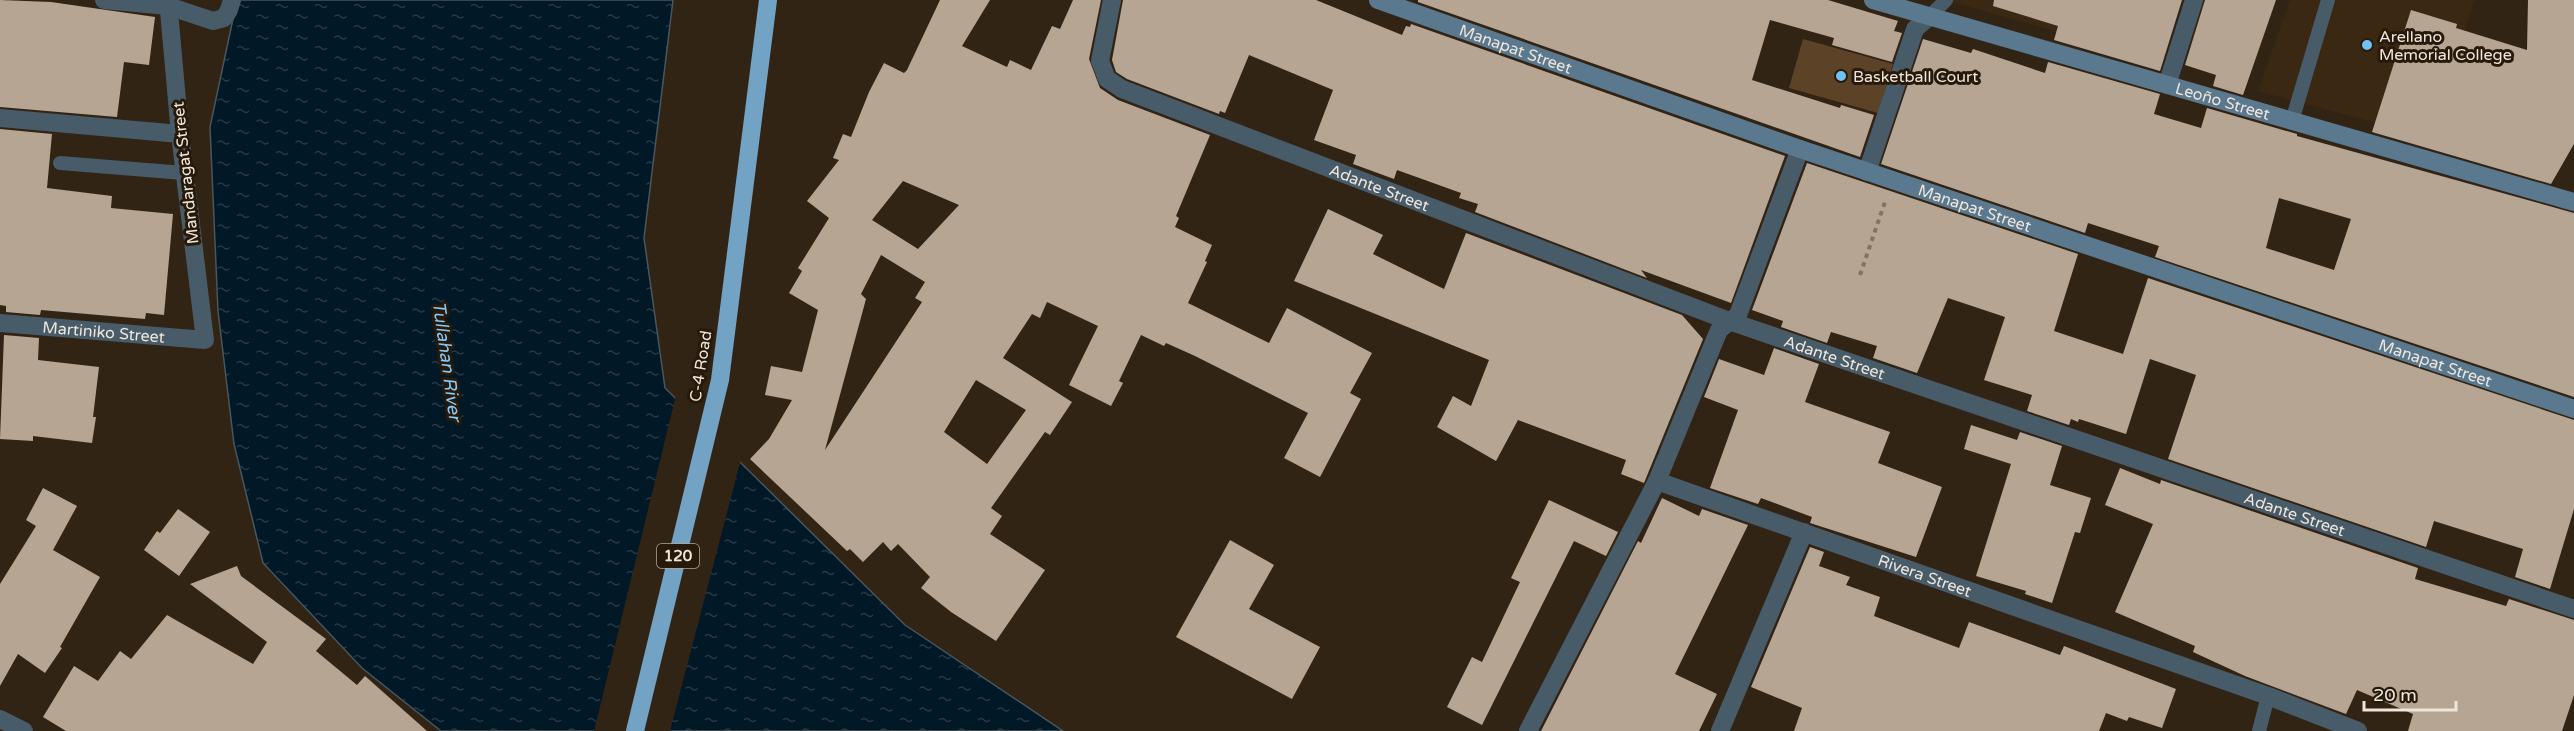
<svg xmlns="http://www.w3.org/2000/svg" width="2574" height="731" viewBox="0 0 2574 731" font-family="'Varela Round',sans-serif">
  <style>
    .built { fill: #3b2813 }
    .green { fill: #5c4327 }
    .water { fill: url(#water-ripples); stroke: #48565d; stroke-width: 1.5 }
    .pier { fill: #322415 }
    .building { fill: #b7a593; fill-rule: evenodd }
    .lines { fill: none; stroke-linecap: round; stroke-linejoin: round }
    .path { stroke: #807467; stroke-width: 4; stroke-dasharray: 4.5 4.5; stroke-linecap: butt }
    .lane { stroke: #485b69; stroke-width: 14 }
    .street { stroke: #485b69; stroke-width: 18 }
    .secondary { stroke: #5a788e; stroke-width: 18 }
    .highway { stroke: #72a2c4; stroke-width: 18 }
    .poi-dot { fill: #73c0f6; stroke: #281a0b; stroke-width: 2 }
    .labels { text-anchor: middle; stroke-width: 6; stroke-linejoin: round; paint-order: stroke }
    .shield { fill: #281a0b; stroke: #b3a89d; stroke-width: 1.5 }
    .shield-label { font-size: 15px; font-weight: bold; fill: #eee5db }
    .poi-label { font-size: 16px; fill: #eee5db; stroke: #281a0b; text-anchor: start }
    .street-label { font-size: 16px; fill: #eee5db; stroke: #281a0b }
    .water-label { font-size: 18px; font-style: italic; fill: #83cbfe; stroke: #281a0b }
  </style>
  <defs>
    <pattern id="water-ripples" width="26" height="14" patternUnits="userSpaceOnUse" patternTransform="scale(1.5)"><rect width="26" height="14" fill="#011827"/><path d="M2 4q2-2 4 0t4 0M15 11q2-2 4 0t4 0" fill="none" stroke="#263946"/></pattern>
  </defs>
  <rect width="100%" height="100%" fill="#322415"/>
  <path class="built" d="M 1945,0 L 2129,0 L 2115,48 Z
    M 2290,0 L 2474,0 L 2433,138 L 2258,91 Z"/>
  <path class="green" d="M 1803,39 L 1893,64 L 1878,113 L 1789,88 Z"/>
  <path class="water" d="M 237,0 L 673,0 L 644,238 L 665,388 L 905,625 L 1063,731 L 441,731 L 362,668 L 263,563 L 234,444 L 218,311 L 210,127 Z"/>
  <path class="pier" d="M 676,395 L 741,459 L 670,731 L 594,731 Z"/>
  <path class="building" d="M 0,0 L 51,2 L 155,17 L 149,65 L 124,62 L 117,117 L 0,107 Z
    M 940,0 L 990,0 L 962,46 L 1007,67 L 1010,60 L 1031,70 L 1052,26 L 1060,29 L 1073,0 L 1101,0 L 1089,59 L 1100,88 L 1118,100 L 1210,135 L 1176,216 L 1179,218 L 1175,227 L 1212,245 L 1205,261 L 1207,262 L 1188,303 L 1269,343 L 1287,308 L 1372,353 L 1350,393 L 1361,399 L 1320,477 L 1284,458 L 1308,413 L 1195,356 L 1166,343 L 1164,346 L 1141,335 L 1119,381 L 1123,383 L 1111,406 L 1069,385 L 1098,326 L 1047,302 L 1040,318 L 1032,314 L 1003,358 L 1072,402 L 1050,435 L 1045,432 L 991,508 L 1002,516 L 990,534 L 1045,570 L 996,641 L 951,612 L 921,588 L 930,577 L 898,544 L 891,551 L 883,542 L 863,562 L 850,549 L 847,551 L 750,459 L 769,439 L 792,400 L 765,395 L 771,366 L 802,372 L 818,310 L 789,293 L 802,271 L 798,268 L 829,218 L 807,201 L 839,160 L 833,158 L 843,134 L 851,137 L 869,92 L 884,63 L 904,73 L 907,70 ZM 903,181 L 959,205 L 918,249 L 872,220 ZM 881,255 L 925,282 L 915,298 L 922,302 L 825,450 L 866,299 L 861,294 ZM 976,380 L 1026,410 L 987,464 L 944,432 Z
    M 1123,0 L 1316,0 L 1402,35 L 1406,26 L 1410,27 L 1411,24 L 1785,156 L 1731,303 L 1641,270 L 1647,278 L 1475,212 L 1478,204 L 1459,198 L 1461,193 L 1397,170 L 1394,179 L 1353,164 L 1356,155 L 1314,140 L 1333,90 L 1249,55 L 1225,113 L 1220,111 L 1219,114 L 1127,79 L 1116,72 L 1112,60 Z
    M 1418,0 L 1828,0 L 1898,21 L 1894,31 L 1902,33 L 1892,62 L 1832,45 L 1834,38 L 1770,20 L 1752,80 L 1840,108 L 1841,105 L 1874,115 L 1860,157 L 1418,2 Z
    M 1994,0 L 2182,0 L 2160,71 L 2054,40 L 2058,26 L 1993,6 Z
    M 2205,0 L 2276,0 L 2243,95 L 2213,86 L 2216,75 L 2185,65 Z
    M 2528,0 L 2574,0 L 2574,144 L 2551,184 L 2372,132 L 2411,10 L 2457,24 L 2456,28 L 2527,50 Z
    M 1923,39 L 1971,53 L 1973,49 L 2045,73 L 2048,62 L 2160,94 L 2154,114 L 2201,128 L 2207,108 L 2297,134 L 2297,136 L 2574,213 L 2574,397 L 2155,257 L 2159,246 L 2088,223 L 2085,233 L 1881,164 ZM 2279,198 L 2351,219 L 2334,270 L 2266,248 Z
    M 0,129 L 52,134 L 47,188 L 112,196 L 111,208 L 173,214 L 164,315 L 146,313 L 145,319 L 41,310 L 40,315 L 6,312 L 6,306 L 0,305 Z
    M 1807,163 L 2078,254 L 2054,331 L 2123,354 L 2148,278 L 2574,420 L 2574,509 L 2550,589 L 2515,577 L 2523,549 L 2434,521 L 2426,547 L 2168,459 L 2196,375 L 2150,359 L 2126,434 L 2079,419 L 2078,422 L 2071,419 L 2069,425 L 2027,411 L 2032,395 L 1984,380 L 2005,317 L 1948,298 L 1917,373 L 1873,358 L 1877,346 L 1831,332 L 1827,343 L 1781,327 L 1783,321 L 1752,310 Z
    M 1328,209 L 1383,235 L 1373,254 L 1444,289 L 1466,233 L 1682,315 L 1703,339 L 1644,483 L 1621,474 L 1626,460 L 1518,420 L 1496,461 L 1437,427 L 1453,396 L 1471,406 L 1489,360 L 1294,281 Z
    M 4,335 L 39,338 L 38,360 L 99,367 L 93,417 L 96,417 L 92,443 L 33,436 L 33,441 L 0,439 Z
    M 1774,348 L 1819,364 L 1805,402 L 1890,432 L 1878,463 L 1942,487 L 1916,557 L 1810,523 L 1812,517 L 1761,498 L 1758,504 L 1710,488 L 1738,410 L 1704,397 L 1719,359 L 1764,375 Z
    M 1971,425 L 2017,440 L 2020,432 L 2062,446 L 2050,485 L 2091,498 L 2080,533 L 2075,532 L 2052,603 L 2025,594 L 2026,591 L 1976,576 L 2011,464 L 1964,449 Z
    M 2120,468 L 2160,484 L 2161,480 L 2418,568 L 2415,579 L 2506,606 L 2509,599 L 2574,620 L 2574,695 L 2562,731 L 2408,731 L 2413,714 L 2357,690 L 2346,714 L 2245,676 L 2193,652 L 2195,646 L 2115,612 L 2153,524 L 2105,505 Z
    M 43,488 L 77,506 L 53,550 L 100,577 L 60,647 L 62,648 L 45,673 L 18,654 L 0,686 L 0,584 L 36,526 L 26,520 Z
    M 1662,498 L 1699,516 L 1702,509 L 1748,525 L 1675,674 L 1717,694 L 1699,731 L 1541,731 L 1638,541 L 1641,543 Z
    M 1549,500 L 1618,532 L 1606,556 L 1574,541 L 1482,725 L 1447,707 L 1472,657 L 1482,662 L 1520,582 L 1511,578 Z
    M 178,509 L 210,532 L 179,576 L 144,550 L 157,531 L 160,533 Z
    M 1230,540 L 1274,565 L 1249,609 L 1320,647 L 1292,699 L 1176,637 Z
    M 1810,547 L 1824,552 L 1819,566 L 1850,577 L 1846,585 L 1880,597 L 1874,616 L 1959,648 L 1969,622 L 2060,655 L 2064,646 L 2176,689 L 2162,728 L 2129,717 L 2127,721 L 2106,713 L 2099,731 L 1794,731 L 1802,708 L 1751,687 Z
    M 237,566 L 241,576 L 326,639 L 316,651 L 357,685 L 365,676 L 427,731 L 66,731 L 43,717 L 74,666 L 98,681 L 120,651 L 131,659 L 167,615 L 253,664 L 267,642 L 190,584 Z"/>
  <g class="lines">
    <path class="path" d="M 1860,275 L 1885,202"/>
    <path class="lane" d="M 1930,16 L 1946,0
      M 2292,121 L 2328,0
      M 60,163 L 184,173
      M 2259,731 L 2268,696"/>
    <g class="street">
      <path d="M 104,0 L 168,6 L 213,21 L 224,18 L 229,10 L 232,0"/>
      <path id="s1" d="M 1112,0 L 1100,61 L 1107,79 L 1122,89 L 1729,321 L 2574,609"/>
      <path d="M 2167,85 L 2194,0"/>
      <path d="M 0,118 L 180,134"/>
      <path d="M 1867,172 L 1915,29 L 1930,16"/>
      <path id="s2" d="M 0,323 L 205,340 L 180,134 L 168,0"/>
      <path id="s3" d="M 1657,481 L 2268,696 L 2358,731"/>
      <path d="M 0,719 L 24,731"/>
      <path d="M 1528,731 L 1657,481 L 1719,330 L 1738,315 L 1800,149"/>
      <path d="M 1720,731 L 1804,532"/>
    </g>
    <g class="secondary">
      <path id="s4" d="M 1378,0 L 1800,149 L 2574,409"/>
      <path id="s5" d="M 1873,0 L 2574,202"/>
    </g>
    <path class="highway" d="M 635,731 L 720,380 L 768,0"/>
  </g>
  <g class="poi-dot">
    <circle cx="2367" cy="45" r="6"/>
    <circle cx="1841" cy="76" r="6"/>
  </g>
  <g class="labels">
    <rect class="shield" x="657" y="544" width="42" height="24" rx="4.5"/>
    <g class="shield-label">
      <text x="678" y="561">120</text>
    </g>
    <g class="poi-label">
      <text x="2379" y="42">Arellano<tspan x="2379" dy="18">Memorial College</tspan></text>
      <text x="1853" y="82">Basketball Court</text>
    </g>
    <g class="street-label">
      <text dy="6" stroke="none"><textPath href="#s4" startOffset="146">Manapat Street</textPath></text>
      <text dy="6" stroke="none"><textPath href="#s5" startOffset="364">Leoño Street</textPath></text>
      <text transform="translate(185 173) rotate(-96)" y="6">Mandaragat Street</text>
      <text dy="6" stroke="none"><textPath href="#s1" startOffset="375">Adante Street</textPath></text>
      <text dy="6" stroke="none"><textPath href="#s4" startOffset="632">Manapat Street</textPath></text>
      <text dy="6" stroke="none"><textPath href="#s2" startOffset="104">Martiniko Street</textPath></text>
      <text dy="6" stroke="none"><textPath href="#s1" startOffset="861">Adante Street</textPath></text>
      <text dy="6" stroke="none"><textPath href="#s4" startOffset="1118">Manapat Street</textPath></text>
      <text transform="translate(700 366) rotate(-81)" y="6">C-4 Road</text>
      <text dy="6" stroke="none"><textPath href="#s1" startOffset="1347">Adante Street</textPath></text>
      <text dy="6" stroke="none"><textPath href="#s3" startOffset="284">Rivera Street</textPath></text>
    </g>
    <g class="water-label">
      <text transform="translate(447 361) rotate(82)" y="6">Tullahan River</text>
    </g>
  </g>
  <path d="M2364 701v9h92v-9" fill="none" stroke="#eee5db" stroke-width="3"/>
  <text x="2373" y="701" font-size="18" fill="#eee5db" stroke="#281a0b" stroke-width="4.5" paint-order="stroke">20 m</text>
</svg>
